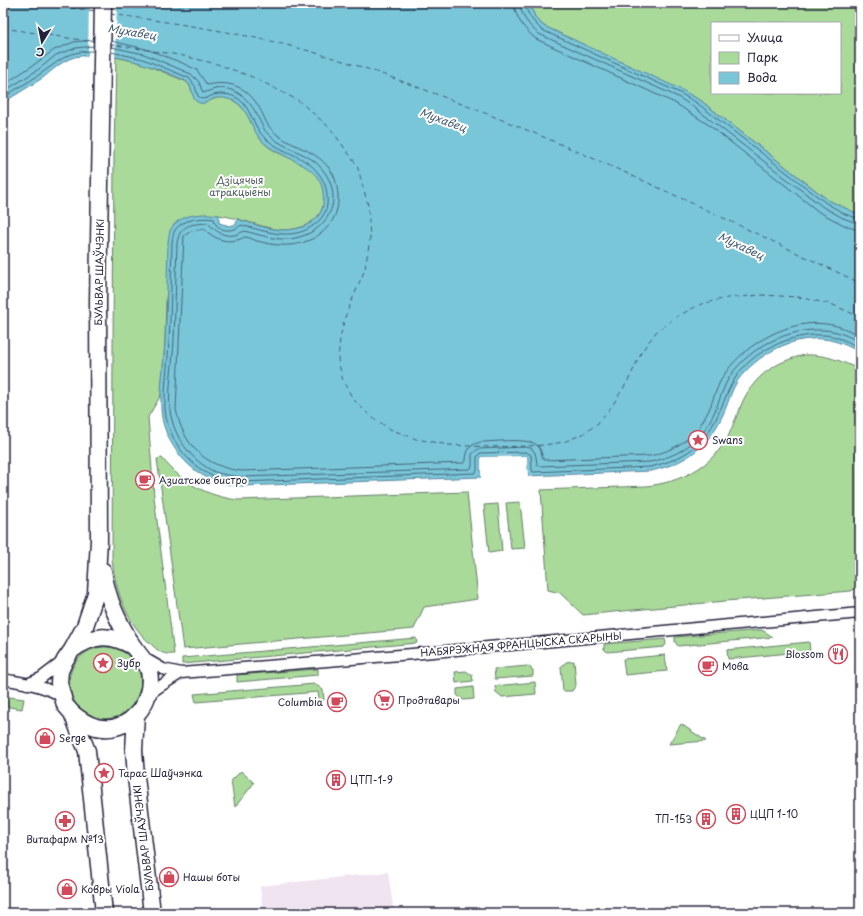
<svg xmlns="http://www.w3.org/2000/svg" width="863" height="916" viewBox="0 0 863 916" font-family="'Playpen Sans',sans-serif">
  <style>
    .built { fill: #f0e4f0 }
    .green { fill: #aada9a; stroke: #667e6a; fill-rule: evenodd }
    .water { fill: #7ac6d9; stroke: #57849a }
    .pier { fill: #fff }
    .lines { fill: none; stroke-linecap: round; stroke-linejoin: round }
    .shore { stroke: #45647a; stroke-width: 1 }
    .ferry { stroke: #415b72; stroke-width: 1; stroke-dasharray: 5 4; stroke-linecap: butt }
    .minor-casing { stroke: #22223b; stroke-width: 13 }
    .primary-casing { stroke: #22223b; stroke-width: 19 }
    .minor { stroke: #fff; stroke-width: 10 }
    .primary { stroke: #fff; stroke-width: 16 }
    .labels { text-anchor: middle; stroke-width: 4; stroke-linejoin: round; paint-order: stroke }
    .park-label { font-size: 10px; fill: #4b5958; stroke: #fff }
    .street-label { font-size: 10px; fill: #22223b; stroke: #fff }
    .poi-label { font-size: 10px; fill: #22223b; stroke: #fff; text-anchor: start }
    .water-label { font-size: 11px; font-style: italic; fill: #415b72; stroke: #fff }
  </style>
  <rect width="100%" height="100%" fill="#fff"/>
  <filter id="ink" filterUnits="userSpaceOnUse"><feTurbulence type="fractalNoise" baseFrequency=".025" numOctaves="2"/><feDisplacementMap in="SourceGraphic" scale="8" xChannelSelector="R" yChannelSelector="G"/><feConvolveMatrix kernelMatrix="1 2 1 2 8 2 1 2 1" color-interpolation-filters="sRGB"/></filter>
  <g filter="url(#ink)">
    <path class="built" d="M 388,872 L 394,913 L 263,913 L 260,886 Z"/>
    <path class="green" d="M 529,3 L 860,3 L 860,215 L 828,200 L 700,100 L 544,26 L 536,19 ZM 712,23 L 840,23 L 840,93 L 712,93 Z
      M 116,57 L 142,63 L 187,82 C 192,88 192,95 196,101 C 199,101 203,102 205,102 C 208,102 211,100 214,99 C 220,96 229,98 234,101 C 249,109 252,130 262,141 C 278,159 311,159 321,183 C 334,217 303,234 274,229 C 243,222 209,205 179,221 L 166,298 L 165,341 L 161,395 L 148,417 L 154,497 L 174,654 C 164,655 159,652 152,645 C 127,624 116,592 112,560 L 114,154 Z
      M 805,355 C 825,354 842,361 860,370 L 860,586 L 851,591 L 725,601 L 583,615 L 560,593 L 548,590 L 541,490 L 647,486 C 681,482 711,467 728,437 C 733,426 737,414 742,403 C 754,376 776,361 805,355 Z
      M 162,458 C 182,483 207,496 238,500 L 467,492 L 478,599 L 424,607 L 414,629 L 183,649 L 157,459 Z
      M 520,502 L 525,548 L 511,549 L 506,503 Z
      M 498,504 L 502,551 L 489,553 L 484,505 Z
      M 762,630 L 773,637 L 678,646 L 675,642 L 675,637 Z
      M 416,638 L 417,643 L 182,664 L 182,658 Z
      M 665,639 L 666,644 L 664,647 L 607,652 L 604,649 L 604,644 Z
      M 809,642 L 810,651 L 728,659 L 727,650 Z
      M69 683a36 36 0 1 1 72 0a36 36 0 1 1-72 0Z
      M 665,655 L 667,671 L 625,675 L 623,659 Z
      M 574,661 L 576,685 L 572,691 L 563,691 L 561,667 L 566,662 Z
      M 528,666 L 533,670 L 533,676 L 495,679 L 494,669 Z
      M 318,669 L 318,675 L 237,682 L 237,675 Z
      M 466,671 L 472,675 L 473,681 L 456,683 L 455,672 Z
      M 535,682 L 536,694 L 502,697 L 496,692 L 495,686 Z
      M 315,684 L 323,690 L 324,700 L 319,700 L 318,692 L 196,702 L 194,694 Z
      M 473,687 L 474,699 L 463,700 L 457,695 L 457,689 Z
      M 3,696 L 24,699 L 22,709 L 3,706 Z
      M 681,724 L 706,741 L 669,744 Z
      M 241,771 L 254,783 L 235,807 L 231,781 Z"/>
    <path class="water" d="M 3,3 L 529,3 L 536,19 L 544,26 L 682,90 L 700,100 L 828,200 L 860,215 L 860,352 C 848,346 836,340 823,339 C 791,336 757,355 738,380 C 732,389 729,400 725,410 C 710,446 687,463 651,471 L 528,476 L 527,456 L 481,457 L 481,477 L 242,486 C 231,485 221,484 212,480 C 185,469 162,438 161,409 C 160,387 164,364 165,342 C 167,309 167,275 168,242 C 169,236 169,231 172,227 C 182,213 205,213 219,215 L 219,223 L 230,226 L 231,225 L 236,225 L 237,219 C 257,225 278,234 299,228 C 310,225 322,217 323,204 C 328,163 286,163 263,142 C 251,131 250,111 236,102 C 230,99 222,97 216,98 C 209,100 203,107 196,101 C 191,96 193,87 187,82 C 182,78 174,76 168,73 C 140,62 110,52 80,56 C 65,58 55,68 44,77 C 31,86 16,94 3,103 Z"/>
    <path class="pier" d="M 89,3 L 117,3 L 115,59 L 88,57 Z
      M 527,456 L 528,476 L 526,476 L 525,458 L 483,459 L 483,477 L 481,477 L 481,457 Z"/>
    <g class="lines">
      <path class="shore" d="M 514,3 C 515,18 525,30 536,39 L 675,103 L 709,125 L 819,212 L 842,224 L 854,229 L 860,230
        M 520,3 C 521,16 529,26 539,34 L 678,97 L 695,108 L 823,207 L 843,218 L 860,224
        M 525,3 C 527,14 533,22 542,30 L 680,93 L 697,103 L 826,203 L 845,214 L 860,219
        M 111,41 L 146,49 L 180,62 L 197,70 L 207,85 C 231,80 248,87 260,109 C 264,116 266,124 272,130 C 291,149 317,147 333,174 C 336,180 337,187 338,194 C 341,227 311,247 281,245 C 273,245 265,243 257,241 C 254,240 249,237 245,237 C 243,237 240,240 237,240 C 223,243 214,238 204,229 L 191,231 L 184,236 L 176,409 C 183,445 205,467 242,471 L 464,463 L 466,461 C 466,451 470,444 481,442 C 494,442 529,437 538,446 C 542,450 541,456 544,460 L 649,456 C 679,450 699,434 711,405 C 715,394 719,381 726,372 C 747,343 789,319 826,324 C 838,325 849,330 860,336
        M 111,47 L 144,54 L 191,74 L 199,82 L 203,93 C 207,92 211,90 215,89 C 233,85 248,98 256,113 C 260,120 262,128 268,134 C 284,150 310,152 323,170 C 347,202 325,236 288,239 C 273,240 258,234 244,231 C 229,240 218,234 208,223 C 192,224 180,224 177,243 C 176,275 175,308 174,340 C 173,363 168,388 170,410 C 173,436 191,461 215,472 C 224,475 233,476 242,477 L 470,469 L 472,467 L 472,454 L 478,449 L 526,447 C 536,448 536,456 537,465 L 538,466 L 650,462 C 683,455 704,439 717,406 C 721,396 724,385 730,376 C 750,347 788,328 823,330 C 836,330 848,336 860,342
        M 111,52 L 143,59 L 189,78 L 195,86 L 198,96 L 202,99 C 208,99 212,94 219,94 C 252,93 248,123 266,139 C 282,153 307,156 319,174 C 326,183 328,194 327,205 C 326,213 321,220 314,225 C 292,242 265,231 241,225 C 233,233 216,232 214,219 C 202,217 182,219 175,230 C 173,233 173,238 172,242 C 171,275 171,309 169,342 C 168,364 164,387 165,409 C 167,437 187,464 212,476 C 221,480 232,481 242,482 L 475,473 L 477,471 L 477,457 L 480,453 L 526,452 L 531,455 L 532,470 L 533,472 L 650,467 C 685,459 706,444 720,410 C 725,400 728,389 734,380 C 750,352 791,333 823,335 C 836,335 848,342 860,348
        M 3,85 L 35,64 L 54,50 L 74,42 L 93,40
        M 3,92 L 39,69 L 56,55 L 76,48 L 93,46
        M 3,98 C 15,89 28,83 40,74 C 60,61 66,51 93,51"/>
      <path class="ferry" d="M 35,3 L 95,11
        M 110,14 C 182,24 253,34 323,55 C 372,69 420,88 467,106 C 601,158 730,221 860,283
        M 3,28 L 94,42
        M 109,44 L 179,55 L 217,64 L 255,78 L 299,101 L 330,128 L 357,165 L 368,205 L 370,239 L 365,269 L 345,317 L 340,338 L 338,360 L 343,381 L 353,399 L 370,416 L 390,429 L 416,439 L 449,445 L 489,447 L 528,446 L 544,445 L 564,442 L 583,434 L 597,424 L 612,406 L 629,379 L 642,351 L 656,332 L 676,317 L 701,304 L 727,298 L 762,295 L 798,297 L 831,304 L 860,317"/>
      <g class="minor-casing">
        <path id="minor" d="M 144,658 L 163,669 L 181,673 L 412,654 L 860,613
          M 3,679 C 23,683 45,685 62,697
          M 27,684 L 41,678 L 62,662
          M 148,695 L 159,687 L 181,673"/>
      </g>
      <g class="primary-casing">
        <path id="primary" d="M 103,3 L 98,302 L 99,540 L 96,593 L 85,626 L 72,650 L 65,660 L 60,671 L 59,683 L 65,705 L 72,713 L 87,751 L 104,913
          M 72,650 C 93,634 111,633 134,647
          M 72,713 C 79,719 86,724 96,727 C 129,735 155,702 149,671 C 146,660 138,654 132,645 C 117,619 108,601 103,571
          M 136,715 L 134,750 L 136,777 L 152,913"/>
      </g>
      <use href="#minor" class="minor"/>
      <use href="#primary" class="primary"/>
    </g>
  </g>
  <defs>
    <g id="sight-ring" transform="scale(1)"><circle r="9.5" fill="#fff" stroke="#d1495b" stroke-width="1.5"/><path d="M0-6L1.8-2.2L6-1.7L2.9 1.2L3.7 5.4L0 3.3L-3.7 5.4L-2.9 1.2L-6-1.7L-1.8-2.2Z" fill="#d1495b"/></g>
    <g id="cafe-ring" transform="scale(1)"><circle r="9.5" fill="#fff" stroke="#d1495b" stroke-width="1.5"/><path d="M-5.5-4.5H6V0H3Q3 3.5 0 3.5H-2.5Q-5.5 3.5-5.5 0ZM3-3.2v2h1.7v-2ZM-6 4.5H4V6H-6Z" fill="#d1495b"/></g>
    <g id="restaurant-ring" transform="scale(1)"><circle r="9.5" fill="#fff" stroke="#d1495b" stroke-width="1.5"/><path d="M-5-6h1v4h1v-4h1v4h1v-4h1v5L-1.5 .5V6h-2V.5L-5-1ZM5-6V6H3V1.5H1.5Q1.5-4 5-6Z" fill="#d1495b"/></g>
    <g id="supermarket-ring" transform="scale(1)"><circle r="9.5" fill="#fff" stroke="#d1495b" stroke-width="1.5"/><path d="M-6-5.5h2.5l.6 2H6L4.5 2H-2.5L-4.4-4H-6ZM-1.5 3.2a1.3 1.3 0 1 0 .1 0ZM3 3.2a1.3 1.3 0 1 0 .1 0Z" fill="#d1495b"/></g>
    <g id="shop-ring" transform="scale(1)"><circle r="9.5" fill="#fff" stroke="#d1495b" stroke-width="1.5"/><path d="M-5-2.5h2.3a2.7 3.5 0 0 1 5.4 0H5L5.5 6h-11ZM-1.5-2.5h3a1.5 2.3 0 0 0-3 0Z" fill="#d1495b"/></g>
    <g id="building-ring" transform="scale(1)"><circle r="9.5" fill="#fff" stroke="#d1495b" stroke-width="1.5"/><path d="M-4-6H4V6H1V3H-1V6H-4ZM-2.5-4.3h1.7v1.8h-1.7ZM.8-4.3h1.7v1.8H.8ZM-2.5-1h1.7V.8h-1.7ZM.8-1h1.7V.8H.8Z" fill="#d1495b"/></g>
    <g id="pharmacy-ring" transform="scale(1)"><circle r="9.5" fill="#fff" stroke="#d1495b" stroke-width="1.5"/><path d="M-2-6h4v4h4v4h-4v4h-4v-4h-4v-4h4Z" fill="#d1495b"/></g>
  </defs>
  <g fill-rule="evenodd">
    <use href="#sight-ring" x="698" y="440"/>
    <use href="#cafe-ring" x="145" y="480"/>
    <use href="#restaurant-ring" x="838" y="654"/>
    <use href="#sight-ring" x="103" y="663"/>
    <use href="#cafe-ring" x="708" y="666"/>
    <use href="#supermarket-ring" x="384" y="700"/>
    <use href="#cafe-ring" x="337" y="702"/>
    <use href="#shop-ring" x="45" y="738"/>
    <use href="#sight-ring" x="104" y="773"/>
    <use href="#building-ring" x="336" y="780"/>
    <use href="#building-ring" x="736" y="814"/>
    <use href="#building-ring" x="706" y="819"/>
    <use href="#pharmacy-ring" x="65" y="821"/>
    <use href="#shop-ring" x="169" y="877"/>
    <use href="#shop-ring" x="67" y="889"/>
  </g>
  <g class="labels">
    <g class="park-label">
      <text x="240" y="184">Дзіцячыя<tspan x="240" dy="12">атракцыёны</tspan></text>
    </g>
    <g class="street-label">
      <text transform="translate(99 272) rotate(-89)" y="4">БУЛЬВАР ШАЎЧЭНКІ</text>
      <text transform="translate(521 644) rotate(-5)" y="4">НАБЯРЭЖНАЯ ФРАНЦЫСКА СКАРЫНЫ</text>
      <text transform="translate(143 838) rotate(-97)" y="4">БУЛЬВАР ШАЎЧЭНКІ</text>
    </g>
    <g class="poi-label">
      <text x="712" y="444">Swans</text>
      <text x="159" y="484">Азиатское бистро</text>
      <text x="824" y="658" text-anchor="end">Blossom</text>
      <text x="117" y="667">Зубр</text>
      <text x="722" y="670">Мова</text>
      <text x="398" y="704">Продтавары</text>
      <text x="323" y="706" text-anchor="end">Columbia</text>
      <text x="59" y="742">Serge</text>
      <text x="118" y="777">Тарас Шаўчэнка</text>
      <text x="350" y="784">ЦТП-1-9</text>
      <text x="750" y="818">ЦЦП 1-10</text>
      <text x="692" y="823" text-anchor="end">ТП-153</text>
      <text x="65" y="843" text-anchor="middle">Витафарм №13</text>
      <text x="183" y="881">Нашы боты</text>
      <text x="81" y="893">Ковры Viola</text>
    </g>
    <g class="water-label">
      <text transform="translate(132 32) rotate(9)" y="4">Мухавец</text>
      <text transform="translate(443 120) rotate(20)" y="4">Мухавец</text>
      <text transform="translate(741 246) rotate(25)" y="4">Мухавец</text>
    </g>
  </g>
  <rect width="863" height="916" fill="none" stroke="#fff" stroke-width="16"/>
  <rect x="8" y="8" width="847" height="900" fill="none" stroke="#22223b" stroke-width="1.5" filter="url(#ink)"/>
  <rect x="711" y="22" width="130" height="72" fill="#ffffff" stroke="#a7a7b1"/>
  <rect x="719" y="35" width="20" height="6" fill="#ffffff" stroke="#a7a7b1"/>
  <text x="747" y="42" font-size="12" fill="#22223b">Улица</text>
  <rect x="719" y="52" width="20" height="12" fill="#aada9a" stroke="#a7a7b1"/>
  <text x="747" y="62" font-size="12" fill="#22223b">Парк</text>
  <rect x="719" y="72" width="20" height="12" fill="#7ac6d9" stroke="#a7a7b1"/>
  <text x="747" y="82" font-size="12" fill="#22223b">Вода</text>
  <g transform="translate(42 42) rotate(190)" stroke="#ffffff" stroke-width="3" paint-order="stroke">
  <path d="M0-3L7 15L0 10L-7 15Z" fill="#22223b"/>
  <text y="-6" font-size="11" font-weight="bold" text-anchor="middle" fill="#22223b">С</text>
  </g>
</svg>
